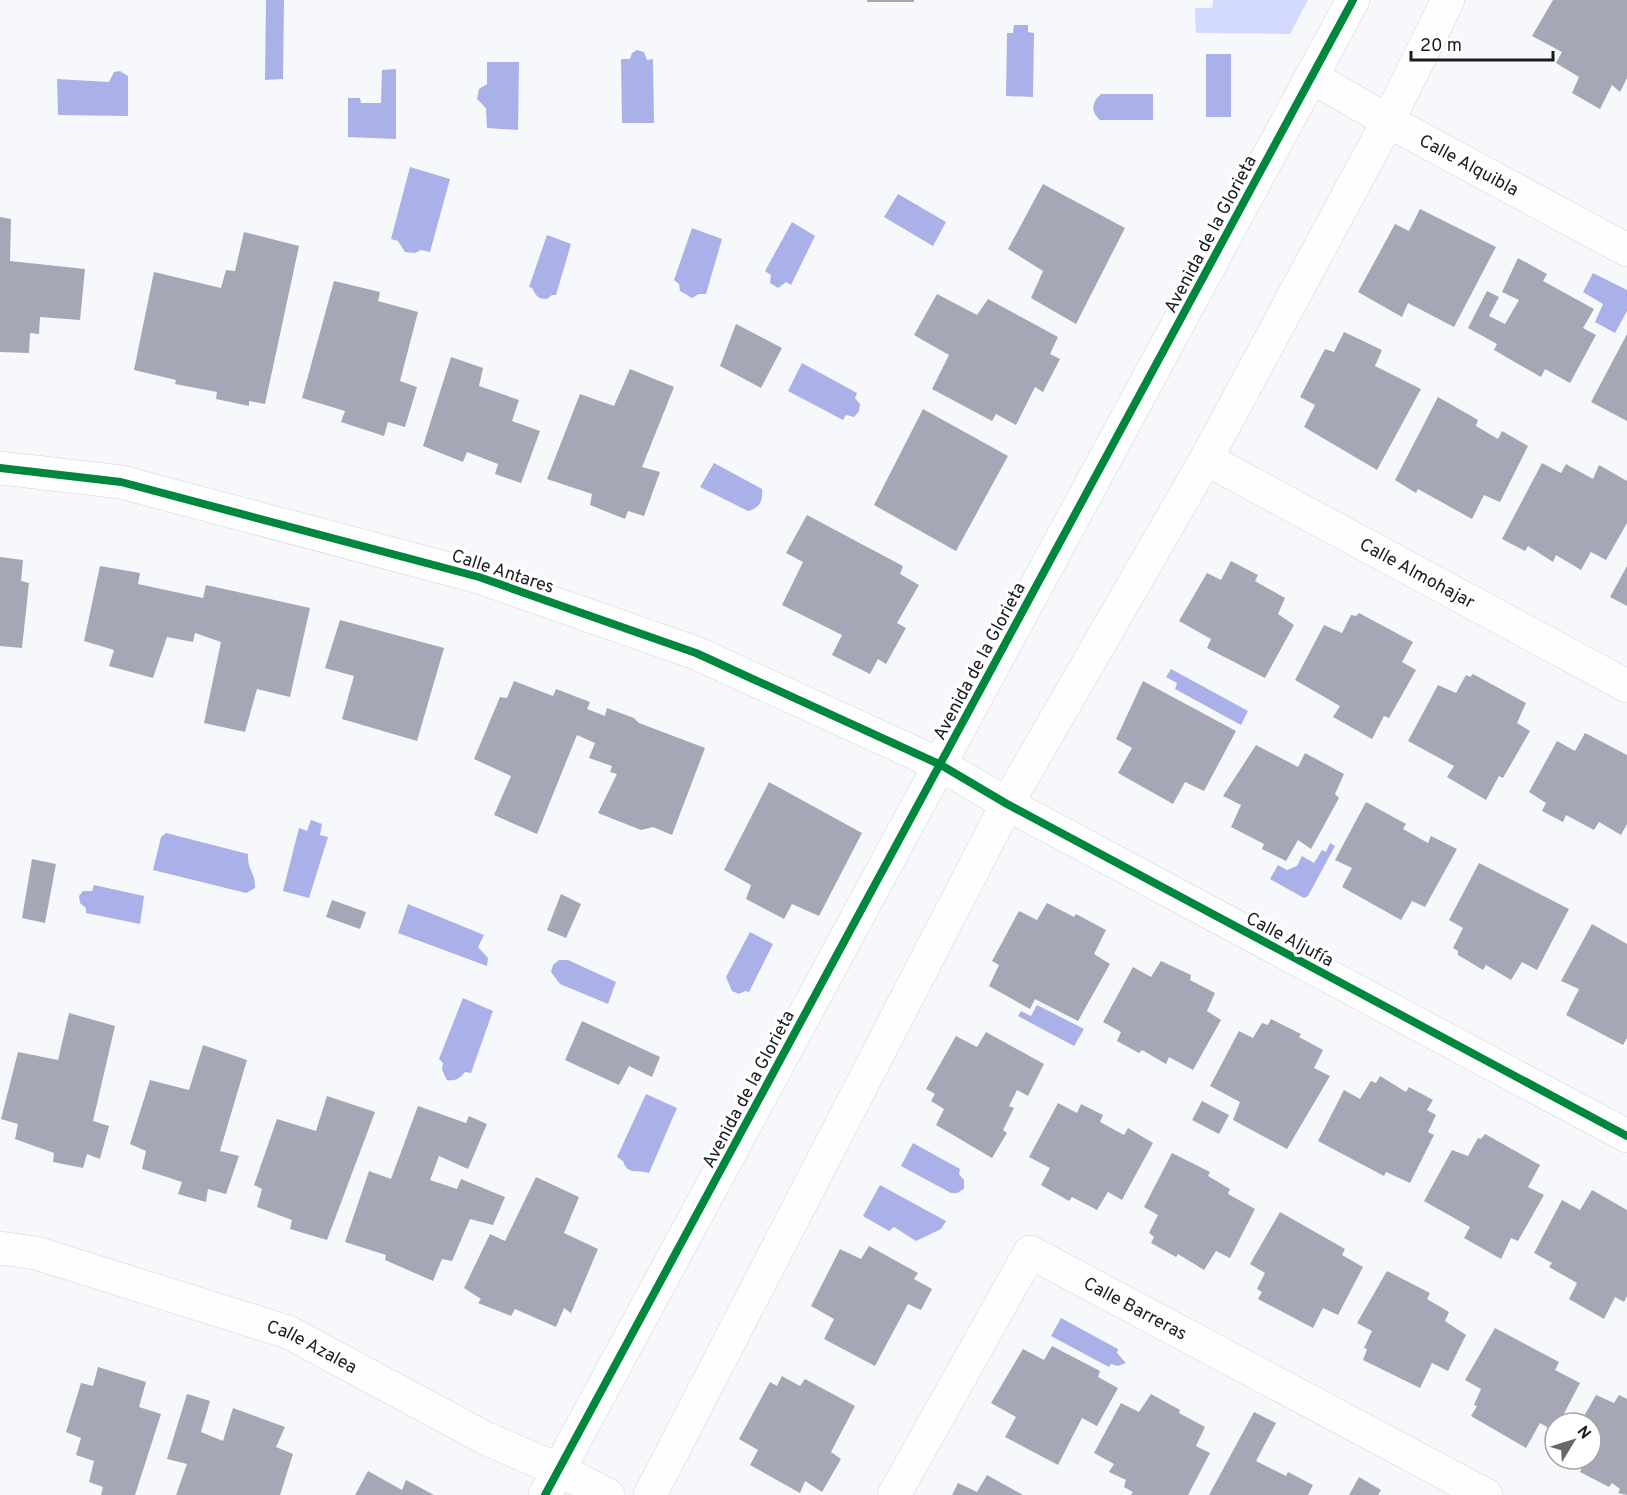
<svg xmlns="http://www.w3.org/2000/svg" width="1627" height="1495" viewBox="0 0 1627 1495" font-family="Overpass,sans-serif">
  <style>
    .green { fill: #d3dafd }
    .water { fill: #a9b1e8 }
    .building { fill: #a5a7b7 }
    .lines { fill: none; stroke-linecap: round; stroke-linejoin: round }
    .street-casing { stroke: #d3d4d8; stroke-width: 34 }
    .street { stroke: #fefeff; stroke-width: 33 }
    .cycleway-casing { stroke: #fff; stroke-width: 11 }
    .cycleway { stroke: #00873e; stroke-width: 8 }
    .labels { text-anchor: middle; stroke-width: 6; stroke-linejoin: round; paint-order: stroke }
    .street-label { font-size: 18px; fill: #1b1c20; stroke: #fff }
  </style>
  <rect width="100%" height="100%" fill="#f7f8fc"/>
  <path class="green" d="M 1213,0 L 1308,0 L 1290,34 L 1196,33 L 1195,8 L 1212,8 Z"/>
  <path class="water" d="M 266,0 L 284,0 L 283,79 L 265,80 Z
    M 1014,25 L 1028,25 L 1028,32 L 1034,33 L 1033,97 L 1006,96 L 1007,33 L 1013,33 Z
    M 637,50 L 644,52 L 647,60 L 653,59 L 654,123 L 622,123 L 621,59 L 630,59 L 632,53 Z
    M 1206,54 L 1231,54 L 1231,117 L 1206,117 Z
    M 487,62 L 519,62 L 518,130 L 487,128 L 486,108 L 477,99 L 479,89 L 487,84 Z
    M 396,69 L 396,139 L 348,137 L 348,98 L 360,98 L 361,103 L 381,103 L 382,70 Z
    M 120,71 L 128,76 L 128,116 L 58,115 L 57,79 L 109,82 L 114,72 Z
    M 1101,94 L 1153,94 L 1153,120 L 1100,120 C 1090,111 1092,102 1101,94 Z
    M 410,167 L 450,179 L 430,252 L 421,250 L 415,253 L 405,252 L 398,241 L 391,239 Z
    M 898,194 L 946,222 L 933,246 L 884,217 Z
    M 792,222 L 815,236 L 791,285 L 786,282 L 778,288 L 770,283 L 771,275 L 765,271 Z
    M 692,228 L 722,239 L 706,294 L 699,294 L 692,298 L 680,291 L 679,284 L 674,280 Z
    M 547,235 L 571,244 L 556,295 L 552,295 L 547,299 C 538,299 536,296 532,288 L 529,287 Z
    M 1593,273 L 1627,290 L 1627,311 L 1615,333 L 1595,322 L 1603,304 L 1583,292 Z
    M 802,363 L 857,393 L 855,398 L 860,404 L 859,411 L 854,417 L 846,415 L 843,420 L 788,391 Z
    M 714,463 L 762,489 C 763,501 760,508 748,511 L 700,487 Z
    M 1171,669 L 1248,711 L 1241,725 L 1175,689 L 1177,683 L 1166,677 Z
    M 311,820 L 322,824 L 320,835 L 328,837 L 309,898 L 283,891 L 299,828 L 307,831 Z
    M 166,833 L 248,854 C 247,870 256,873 255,888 L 246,893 L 153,870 L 161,837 Z
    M 1330,843 L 1335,846 L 1308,896 L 1304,898 L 1270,879 L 1278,865 L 1287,870 L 1297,866 L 1302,856 L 1314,863 L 1322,850 L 1326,852 Z
    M 94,885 L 144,896 L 140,924 L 86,913 L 86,908 L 80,903 L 79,896 L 83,891 L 92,891 Z
    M 408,904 L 484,935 L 478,947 L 488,958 L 487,966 L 398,933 Z
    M 750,932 L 773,944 L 749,992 L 745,991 L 739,994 L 732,991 L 726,977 Z
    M 559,960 L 568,960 L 616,982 L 608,1004 L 560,984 L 551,972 L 553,965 Z
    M 463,998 L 493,1011 L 471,1073 L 465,1072 C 459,1079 456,1081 447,1080 L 442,1070 L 443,1063 L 439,1059 Z
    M 1037,1005 L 1084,1029 L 1074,1046 L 1018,1016 L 1021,1011 L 1031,1016 Z
    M 646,1094 L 677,1108 L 649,1173 C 637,1169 628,1176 623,1161 L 617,1157 Z
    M 913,1143 L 960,1169 L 959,1174 L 964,1180 L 964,1189 L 957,1193 L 951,1193 L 901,1166 Z
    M 880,1185 L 946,1221 L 941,1229 L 916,1241 L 894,1227 L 889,1231 L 863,1216 Z
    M 1061,1318 L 1118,1349 L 1117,1353 L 1126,1363 L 1118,1366 L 1111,1364 L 1109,1367 L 1051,1336 Z"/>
  <path class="building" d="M 867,0 L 914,0 L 914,2 L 867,2 Z
    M 1553,0 L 1627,0 L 1627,78 L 1620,92 L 1612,85 L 1600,109 L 1572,93 L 1579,77 L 1556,63 L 1562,52 L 1532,36 Z
    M 1043,184 L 1125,228 L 1076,324 L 1031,298 L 1043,271 L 1008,249 Z
    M 1420,209 L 1496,247 L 1454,327 L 1408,303 L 1402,317 L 1358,292 L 1395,224 L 1409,231 Z
    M 0,217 L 11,219 L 10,261 L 85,269 L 80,320 L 40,317 L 39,334 L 30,333 L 29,353 L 0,352 Z
    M 244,232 L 299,246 L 265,404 L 249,401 L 249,406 L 216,399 L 217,392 L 175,384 L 176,380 L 134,370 L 154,272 L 221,288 L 226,270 L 235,271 Z
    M 1518,258 L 1547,274 L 1543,281 L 1594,309 L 1583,328 L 1596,335 L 1570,383 L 1545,369 L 1541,377 L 1494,350 L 1497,344 L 1468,328 L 1487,291 L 1499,297 L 1489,316 L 1505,324 L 1519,300 L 1502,292 Z
    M 334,281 L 380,292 L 378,301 L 418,312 L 400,381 L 417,387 L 405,427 L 388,422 L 384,436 L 341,422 L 345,411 L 302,398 Z
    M 937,294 L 977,315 L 988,299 L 1058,337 L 1050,354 L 1060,359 L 1043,392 L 1035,387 L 1016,425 L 996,414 L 992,421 L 932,389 L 949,355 L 914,335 Z
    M 736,324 L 782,348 L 761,388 L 720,366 Z
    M 1344,332 L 1382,350 L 1375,366 L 1421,389 L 1377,470 L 1304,427 L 1315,405 L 1300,397 L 1325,349 L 1334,352 Z
    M 1627,334 L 1627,421 L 1591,402 Z
    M 451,357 L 483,368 L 479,386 L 519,400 L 512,421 L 540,431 L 521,483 L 495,474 L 498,464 L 467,452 L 463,462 L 423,446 Z
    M 630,369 L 674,387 L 642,467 L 660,472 L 644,516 L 628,511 L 625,519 L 590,505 L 592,494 L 547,479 L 580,394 L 614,406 Z
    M 1438,397 L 1478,420 L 1476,426 L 1498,439 L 1502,431 L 1528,446 L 1500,502 L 1484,495 L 1472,519 L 1418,489 L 1416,493 L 1395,480 Z
    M 923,409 L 1008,456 L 956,551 L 874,505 Z
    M 1542,463 L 1561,473 L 1566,464 L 1593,479 L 1599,465 L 1627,481 L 1627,523 L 1606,560 L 1591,552 L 1581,570 L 1556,555 L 1553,562 L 1528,546 L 1525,551 L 1502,539 Z
    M 807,515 L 903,566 L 900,574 L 919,585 L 897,623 L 906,628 L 886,664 L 878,659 L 870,674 L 832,655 L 842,635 L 782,605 L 803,562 L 786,553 Z
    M 0,557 L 23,560 L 21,581 L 29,583 L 22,648 L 0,646 Z
    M 1231,561 L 1258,575 L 1255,581 L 1285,598 L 1278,614 L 1294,625 L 1265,678 L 1207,648 L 1211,639 L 1179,621 L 1207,573 L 1221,580 Z
    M 100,566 L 140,573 L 138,584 L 203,598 L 206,585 L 310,608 L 290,697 L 257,689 L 245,732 L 204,723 L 221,642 L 195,633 L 193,642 L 167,637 L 153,678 L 109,666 L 114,650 L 84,641 Z
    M 1627,566 L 1627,606 L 1610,597 Z
    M 1359,613 L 1413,642 L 1402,662 L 1416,670 L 1389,718 L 1384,716 L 1372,739 L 1333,717 L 1340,706 L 1295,680 L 1324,625 L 1342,633 L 1351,615 L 1356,616 Z
    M 340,620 L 444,648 L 417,741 L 342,719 L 354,676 L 325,668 Z
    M 1473,674 L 1526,703 L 1517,723 L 1530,731 L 1503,778 L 1499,776 L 1486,800 L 1447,777 L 1454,766 L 1408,741 L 1438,685 L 1456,693 L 1466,675 L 1470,677 Z
    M 514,681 L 553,696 L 556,689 L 590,702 L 587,709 L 605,716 L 607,708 L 634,718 L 639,723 L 705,748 L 672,835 L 653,827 L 641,830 L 598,813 L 617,774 L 610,772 L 612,766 L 589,758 L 595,743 L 577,735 L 537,834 L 494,815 L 511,776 L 474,759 L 500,697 L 507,698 Z
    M 1143,681 L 1236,731 L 1204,791 L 1185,782 L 1173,804 L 1118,773 L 1132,748 L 1116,739 Z
    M 1585,733 L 1627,755 L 1627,824 L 1621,835 L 1599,822 L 1594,830 L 1566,815 L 1563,822 L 1542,811 L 1546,803 L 1529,792 L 1557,741 L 1575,751 Z
    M 1256,745 L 1298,767 L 1305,753 L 1344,774 L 1335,794 L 1339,798 L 1311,849 L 1298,840 L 1286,861 L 1262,849 L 1264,844 L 1231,827 L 1241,805 L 1223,796 Z
    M 769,782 L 862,833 L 819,916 L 792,904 L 784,919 L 746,899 L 751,885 L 724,870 Z
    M 1366,802 L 1406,824 L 1403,829 L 1428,843 L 1431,836 L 1457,849 L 1425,907 L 1412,901 L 1401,920 L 1342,887 L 1352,868 L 1335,860 Z
    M 32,859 L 56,864 L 45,923 L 22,918 Z
    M 1479,863 L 1569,909 L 1537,970 L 1522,962 L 1511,980 L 1486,965 L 1483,970 L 1458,955 L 1458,951 L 1453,948 L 1463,928 L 1449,920 Z
    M 561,894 L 581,904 L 566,938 L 547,930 Z
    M 332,900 L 366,912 L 360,929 L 326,917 Z
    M 1047,903 L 1074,917 L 1076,914 L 1106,930 L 1094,954 L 1110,964 L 1078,1021 L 1035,999 L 1030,1009 L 989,986 L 999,965 L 992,961 L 1019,911 L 1037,920 Z
    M 1592,924 L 1627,944 L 1627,1038 L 1623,1045 L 1566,1015 L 1579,989 L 1561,981 Z
    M 1161,961 L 1191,975 L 1190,980 L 1215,993 L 1207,1011 L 1221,1020 L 1193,1070 L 1169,1057 L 1166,1064 L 1142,1050 L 1139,1053 L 1117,1041 L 1121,1032 L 1103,1022 L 1133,967 L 1151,977 Z
    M 69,1013 L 115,1026 L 93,1121 L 109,1126 L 100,1159 L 87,1154 L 83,1168 L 53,1162 L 54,1153 L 15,1139 L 18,1124 L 1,1119 L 18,1052 L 58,1060 Z
    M 1271,1019 L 1301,1034 L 1299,1037 L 1323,1050 L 1314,1068 L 1330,1076 L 1287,1149 L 1233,1120 L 1240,1102 L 1210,1086 L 1239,1031 L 1253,1038 L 1262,1023 L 1268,1025 Z
    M 582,1021 L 660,1057 L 652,1077 L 629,1066 L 619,1085 L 565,1060 Z
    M 986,1032 L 1044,1064 L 1028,1096 L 1017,1090 L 1009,1106 L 1014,1108 L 1003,1130 L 1007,1133 L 992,1158 L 936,1125 L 944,1109 L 931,1101 L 935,1094 L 926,1089 L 956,1036 L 977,1047 Z
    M 203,1045 L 247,1060 L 220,1151 L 239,1156 L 226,1194 L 208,1189 L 206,1202 L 178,1194 L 182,1182 L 142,1169 L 146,1151 L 130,1144 L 150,1080 L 189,1090 Z
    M 1380,1076 L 1406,1092 L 1409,1087 L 1433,1100 L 1427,1110 L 1436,1115 L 1428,1132 L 1434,1135 L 1410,1183 L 1386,1172 L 1384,1176 L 1318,1141 L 1344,1090 L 1360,1099 L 1371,1081 L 1376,1083 Z
    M 327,1096 L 375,1112 L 327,1240 L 290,1229 L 292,1220 L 257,1207 L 262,1189 L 254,1185 L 277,1119 L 316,1131 Z
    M 1202,1101 L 1229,1115 L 1219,1134 L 1192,1120 Z
    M 1058,1103 L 1077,1113 L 1081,1104 L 1103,1115 L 1100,1122 L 1124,1135 L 1128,1128 L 1153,1143 L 1122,1200 L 1108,1192 L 1097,1210 L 1072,1197 L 1069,1201 L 1041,1185 L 1050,1168 L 1029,1157 Z
    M 418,1106 L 466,1123 L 469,1116 L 487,1124 L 468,1169 L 439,1156 L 430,1180 L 457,1189 L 461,1179 L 505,1197 L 493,1225 L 470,1219 L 452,1261 L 442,1259 L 433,1281 L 385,1260 L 386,1255 L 345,1242 L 369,1171 L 391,1179 Z
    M 1485,1134 L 1540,1165 L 1528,1187 L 1544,1195 L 1518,1241 L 1511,1238 L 1501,1259 L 1464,1238 L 1470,1227 L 1424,1201 L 1452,1150 L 1468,1156 L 1478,1138 L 1481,1139 Z
    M 1172,1153 L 1210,1172 L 1208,1176 L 1230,1189 L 1228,1194 L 1255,1209 L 1230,1258 L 1216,1251 L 1204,1270 L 1178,1254 L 1176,1257 L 1151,1243 L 1154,1237 L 1149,1233 L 1158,1215 L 1144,1207 Z
    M 536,1177 L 579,1197 L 564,1233 L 598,1249 L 571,1313 L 564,1308 L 556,1327 L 515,1309 L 511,1316 L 478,1303 L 481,1299 L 464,1288 L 490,1234 L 505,1241 Z
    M 1592,1190 L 1627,1210 L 1627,1296 L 1624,1302 L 1615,1297 L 1604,1319 L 1569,1299 L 1577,1283 L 1549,1267 L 1552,1263 L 1534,1253 L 1562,1200 L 1580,1210 Z
    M 1280,1212 L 1345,1249 L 1342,1255 L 1363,1267 L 1338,1315 L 1323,1308 L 1313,1328 L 1258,1299 L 1262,1292 L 1257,1289 L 1265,1273 L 1250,1264 Z
    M 869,1246 L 918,1273 L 914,1279 L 932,1289 L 921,1310 L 908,1304 L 875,1366 L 824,1339 L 834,1319 L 811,1306 L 840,1249 L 861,1259 Z
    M 1387,1271 L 1430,1293 L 1427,1299 L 1449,1312 L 1445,1321 L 1466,1335 L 1448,1371 L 1432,1363 L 1420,1388 L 1363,1360 L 1367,1349 L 1364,1348 L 1372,1331 L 1357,1323 Z
    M 1495,1328 L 1559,1362 L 1555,1370 L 1580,1383 L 1559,1423 L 1555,1423 L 1554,1431 L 1540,1423 L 1526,1448 L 1471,1416 L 1477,1406 L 1474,1405 L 1481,1389 L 1465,1380 Z
    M 1052,1346 L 1100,1371 L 1098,1377 L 1118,1388 L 1097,1426 L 1082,1418 L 1058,1465 L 1005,1437 L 1016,1417 L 991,1403 L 1023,1349 L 1044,1360 Z
    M 98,1367 L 146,1382 L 139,1407 L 161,1414 L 135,1495 L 101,1495 L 103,1487 L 89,1482 L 94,1461 L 76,1455 L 81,1438 L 66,1432 L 81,1383 L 93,1386 Z
    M 782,1376 L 800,1386 L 805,1379 L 855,1406 L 831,1452 L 841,1459 L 822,1492 L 805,1481 L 800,1493 L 750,1465 L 758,1450 L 739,1439 L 770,1382 L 777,1386 Z
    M 187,1394 L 210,1401 L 201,1432 L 223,1441 L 233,1408 L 285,1427 L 276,1447 L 293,1454 L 280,1495 L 176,1495 L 187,1464 L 167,1459 Z
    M 1151,1394 L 1180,1410 L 1179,1413 L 1205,1427 L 1196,1446 L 1210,1453 L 1188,1495 L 1131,1495 L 1133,1492 L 1124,1487 L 1126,1480 L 1109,1472 L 1114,1464 L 1094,1453 L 1121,1403 L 1139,1412 Z
    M 1596,1395 L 1614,1403 L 1619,1395 L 1627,1399 L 1627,1495 L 1618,1493 L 1620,1489 L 1612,1483 L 1609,1487 L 1580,1472 L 1586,1459 L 1591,1459 L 1591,1423 L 1580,1423 Z
    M 1254,1412 L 1276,1423 L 1256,1461 L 1286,1476 L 1288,1472 L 1313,1485 L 1308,1495 L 1209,1495 Z
    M 368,1471 L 402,1490 L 406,1480 L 434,1495 L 355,1495 Z
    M 987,1475 L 1023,1495 L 952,1495 L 958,1483 L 977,1492 Z
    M 1359,1477 L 1381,1490 L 1378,1495 L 1349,1495 Z"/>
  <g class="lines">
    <g class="street-casing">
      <g id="street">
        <path id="s1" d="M 1312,77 L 1388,121 L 1627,250"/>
        <path id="s2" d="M 1206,459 L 1627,686"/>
        <path d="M 0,468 L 121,482 L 479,577 L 696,653 L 941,765 L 1007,804 L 1627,1136"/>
        <path id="s3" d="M 0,1248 L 36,1253 L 288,1332 L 487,1439 L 559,1470 L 608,1495"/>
        <path d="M 545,1495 L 1353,0"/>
        <path d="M 650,1495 L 1007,804 L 1206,459 L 1388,121 L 1448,0"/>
        <path id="s4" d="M 894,1495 L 1030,1252 L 1486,1495"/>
      </g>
    </g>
    <use href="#street" class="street"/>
    <g class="cycleway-casing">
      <path id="cycleway" d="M 0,468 L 121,482 L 479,577 L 696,653 L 941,765 L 1007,804 L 1627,1136
        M 545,1495 L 1353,0"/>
    </g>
    <use href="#cycleway" class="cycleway"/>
  </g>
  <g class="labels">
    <g class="street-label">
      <text dy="6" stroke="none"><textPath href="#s1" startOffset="180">Calle Alquibla</textPath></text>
      <text transform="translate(1210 234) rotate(-62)" y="6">Avenida de la Glorieta</text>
      <text transform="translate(503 571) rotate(18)" y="6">Calle Antares</text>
      <text dy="6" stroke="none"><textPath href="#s2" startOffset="240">Calle Almohajar</textPath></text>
      <text transform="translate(979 661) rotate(-62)" y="6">Avenida de la Glorieta</text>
      <text transform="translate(1290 939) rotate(28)" y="6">Calle Aljufía</text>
      <text transform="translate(748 1089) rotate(-62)" y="6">Avenida de la Glorieta</text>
      <text dy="6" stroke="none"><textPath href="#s4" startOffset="398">Calle Barreras</textPath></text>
      <text dy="6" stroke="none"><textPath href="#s3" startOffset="328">Calle Azalea</textPath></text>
    </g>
  </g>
  <g transform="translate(1573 1441) rotate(52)"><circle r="28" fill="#ffffff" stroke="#a4a4a6" stroke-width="1.5"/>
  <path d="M0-4.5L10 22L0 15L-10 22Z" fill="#68696d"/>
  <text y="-9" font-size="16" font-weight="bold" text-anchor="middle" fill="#1b1c20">N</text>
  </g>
  <path d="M1411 51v9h142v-9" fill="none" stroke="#1b1c20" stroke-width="3"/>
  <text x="1420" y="51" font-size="18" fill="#1b1c20" stroke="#ffffff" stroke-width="4.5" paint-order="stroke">20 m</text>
</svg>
